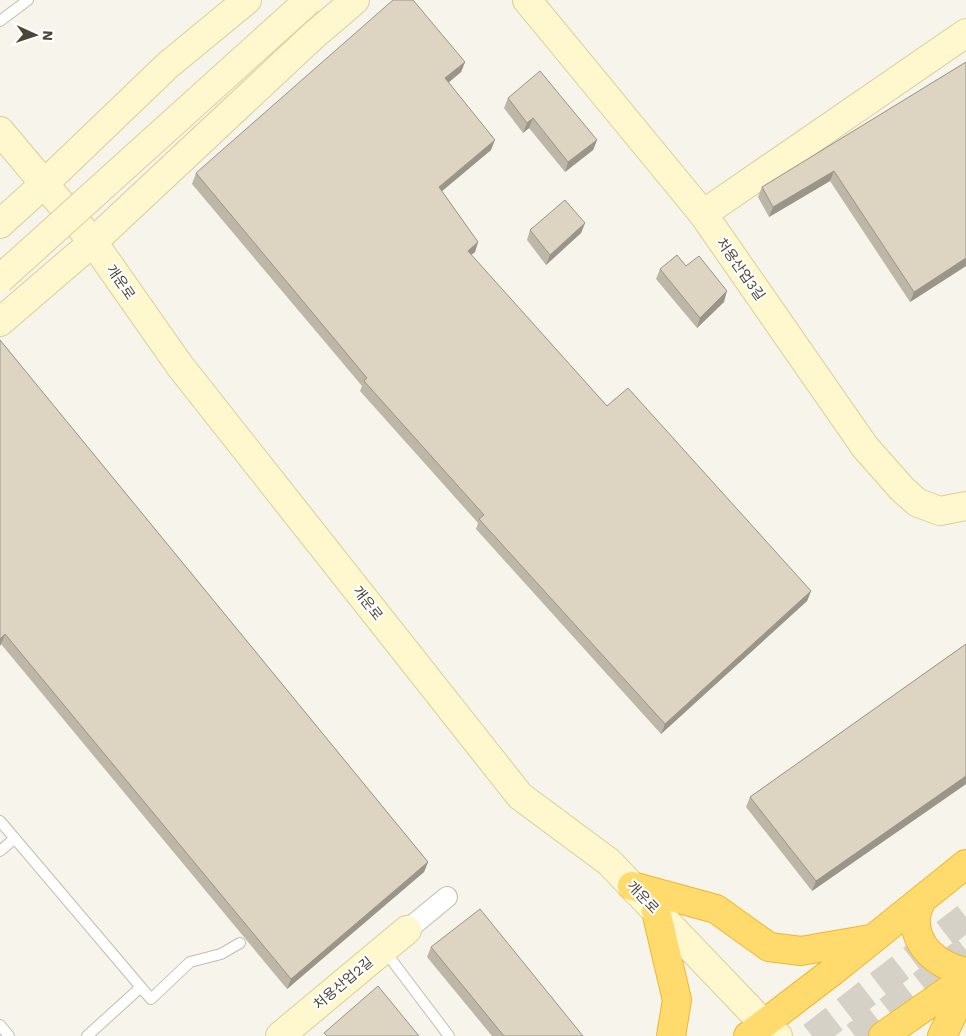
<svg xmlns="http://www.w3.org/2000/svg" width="966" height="1036" viewBox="0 0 966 1036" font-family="'Work Sans','Noto Sans KR',sans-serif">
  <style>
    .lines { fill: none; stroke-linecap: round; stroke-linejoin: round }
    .highway-tunnel { stroke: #d5d1c7; stroke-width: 28; stroke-dasharray: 28 14; stroke-linecap: butt }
    .lane-casing { stroke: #c4bdac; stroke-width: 12 }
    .street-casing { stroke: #c4bdac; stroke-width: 22 }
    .secondary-casing { stroke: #dbce97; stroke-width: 30 }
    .highway-casing { stroke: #edb72f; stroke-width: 30 }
    .lane { stroke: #fff; stroke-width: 10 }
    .street { stroke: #fff; stroke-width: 20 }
    .secondary { stroke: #fff7cd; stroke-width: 28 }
    .highway { stroke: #ffdb6e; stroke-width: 28 }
    .secondary-bridge-casing { stroke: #dbce97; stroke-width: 30; stroke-linecap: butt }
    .secondary-bridge { stroke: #fff7cd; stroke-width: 28 }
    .wall { fill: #beb6a7 }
    .shaded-wall { fill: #9b9488 }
    .building { fill: #ddd4c2; stroke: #9b9488 }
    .labels { text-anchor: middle; stroke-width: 4; stroke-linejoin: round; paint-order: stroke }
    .street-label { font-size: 14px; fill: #4c4637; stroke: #fff }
  </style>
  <rect width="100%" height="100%" fill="#f7f4eb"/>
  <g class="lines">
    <path class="highway-tunnel" d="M 812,1036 L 966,917
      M 855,1036 L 966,950"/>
    <g class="lane-casing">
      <path id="lane" d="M 0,21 L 28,0
        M 0,821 L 151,999 L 190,962 L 221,954 L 240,943
        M 0,851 L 14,839
        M 384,950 L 449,1036
        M 0,1025 L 9,1036
        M 87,1036 L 141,987"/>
    </g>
    <g class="street-casing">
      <path id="street" d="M 407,930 L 447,897"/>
    </g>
    <g class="secondary-casing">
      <path id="secondary" d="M 527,0 L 703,214 L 865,447 L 903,490 L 918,503 L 940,511 L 966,506
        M 0,131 L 93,242 L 180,366 L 520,796 L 609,862 L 763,1023 L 778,1036
        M 703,214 L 966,33
        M 0,224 L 44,184 L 168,65 L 247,0
        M 0,322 L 93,242 L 313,36 L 355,0
        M 280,1036 L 407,930"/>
    </g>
    <g class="highway-casing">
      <path id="highway" d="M 632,886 L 716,909 L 769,947 L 801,951 L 870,939
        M 921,901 C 919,906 917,911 916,916 C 913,947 939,966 966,972
        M 656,911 L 677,1000 L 671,1036
        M 748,1036 L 833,971 L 966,864
        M 883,1036 L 966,978
        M 942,1036 L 966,987"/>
    </g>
    <use href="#lane" class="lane"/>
    <use href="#street" class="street"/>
    <use href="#secondary" class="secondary"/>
    <use href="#highway" class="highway"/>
    <g class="secondary-bridge-casing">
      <path id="secondary-bridge" d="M 0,279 L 309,0"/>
    </g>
    <use href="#secondary-bridge" class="secondary-bridge"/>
  </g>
  <path class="wall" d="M 465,62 L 461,72 L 449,82 L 491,150 L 442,191 L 478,242 L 475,252 L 471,255 L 607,406 L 811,591 L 807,601 L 661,734 L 476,529 L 478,523 L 360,391 L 362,386 L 192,184 L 196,173 Z
    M 966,62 L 966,266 L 910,302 L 830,181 L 769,217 L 758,197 L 762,187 Z
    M 508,98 L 597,140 L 593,150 L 565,172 L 529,128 L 523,133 L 504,108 Z
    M 585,223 L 581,233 L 546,265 L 527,240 L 530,230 Z
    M 686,266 L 724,302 L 697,328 L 656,279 L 660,269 Z
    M 0,340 L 428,862 L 424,872 L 287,989 L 1,644 L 0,646 Z
    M 966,644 L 966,784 L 812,891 L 746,807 L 750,797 Z
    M 431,947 L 583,1036 L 492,1036 L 427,957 Z"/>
  <path class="shaded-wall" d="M 465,62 L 461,72 L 442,88 L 445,78 Z
    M 533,118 L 529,128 L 523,133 L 527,123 Z
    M 495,140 L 491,150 L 435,197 L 439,187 Z
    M 597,140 L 593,150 L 565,172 L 568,162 Z
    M 834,171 L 830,181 L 769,217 L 773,207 Z
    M 585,223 L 581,233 L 546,265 L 550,255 Z
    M 478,242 L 475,252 L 464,261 L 468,251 Z
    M 966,258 L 966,266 L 910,302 L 914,292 Z
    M 727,291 L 724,302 L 697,328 L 700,318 Z
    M 811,591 L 807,601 L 661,734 L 665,724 Z
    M 5,634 L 1,644 L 0,646 L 0,639 Z
    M 966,776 L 966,784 L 812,891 L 816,881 Z
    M 428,862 L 424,872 L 287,989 L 291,979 Z"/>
  <path class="building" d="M 393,0 L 413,0 L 465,62 L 445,78 L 495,140 L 439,187 L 478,242 L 468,251 L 607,406 L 628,388 L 811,591 L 665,724 L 479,519 L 484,515 L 364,381 L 367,378 L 196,173 Z
    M 966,62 L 966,258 L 914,292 L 834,171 L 773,207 L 762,187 Z
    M 540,71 L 597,140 L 568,162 L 533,118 L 527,123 L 508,98 Z
    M 565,200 L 585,223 L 550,255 L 530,230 Z
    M 677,255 L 686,266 L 699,256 L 727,291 L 700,318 L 660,269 Z
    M 0,340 L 428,862 L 291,979 L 5,634 L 0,639 Z
    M 966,644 L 966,776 L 816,881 L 750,797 Z
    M 480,909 L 583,1036 L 504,1036 L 431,947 Z
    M 378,986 L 419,1036 L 327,1036 L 324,1033 Z"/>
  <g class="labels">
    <g class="street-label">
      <text transform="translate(741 269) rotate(55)" y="5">처용산업3길</text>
      <text transform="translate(121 282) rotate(55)" y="5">개운로</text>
      <text transform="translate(368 603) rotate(52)" y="5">개운로</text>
      <text transform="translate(643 897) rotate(46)" y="5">개운로</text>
      <text transform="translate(343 983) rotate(-40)" y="5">처용산업2길</text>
    </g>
  </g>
  <g transform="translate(35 35) rotate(93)" stroke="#ffffff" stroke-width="4" paint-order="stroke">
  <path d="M0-4L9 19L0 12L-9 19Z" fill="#4c4637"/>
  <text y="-8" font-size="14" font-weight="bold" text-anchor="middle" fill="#4c4637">N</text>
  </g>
</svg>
